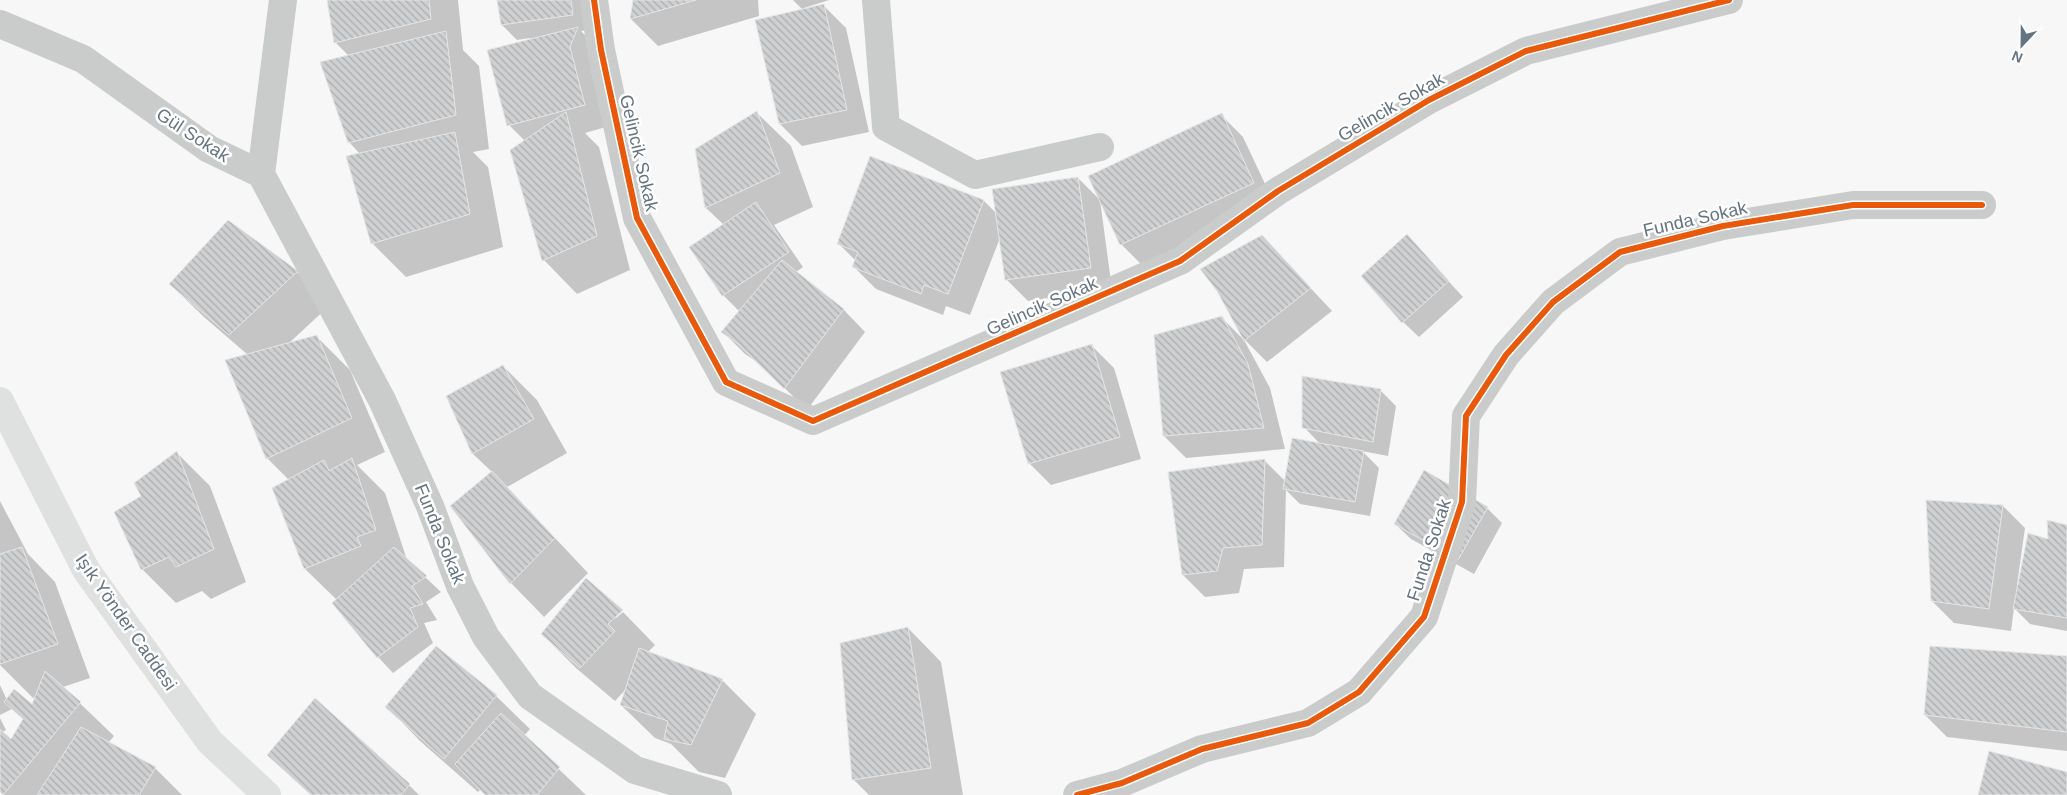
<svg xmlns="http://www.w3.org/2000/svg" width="2067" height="795" viewBox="0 0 2067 795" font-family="Helvetica,sans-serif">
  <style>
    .shadow { fill: #0003 }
    .building { fill: url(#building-back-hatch); stroke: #e6e6e6 }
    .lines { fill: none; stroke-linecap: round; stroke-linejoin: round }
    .street { stroke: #cacccc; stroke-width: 28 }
    .secondary { stroke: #dfe0e0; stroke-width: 28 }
    .cycleway-casing { stroke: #fff; stroke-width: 9 }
    .cycleway { stroke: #e8590c; stroke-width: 6 }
    .labels { text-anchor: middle; stroke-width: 5; stroke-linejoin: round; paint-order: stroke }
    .street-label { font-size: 18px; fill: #647480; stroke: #fff }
  </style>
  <defs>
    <pattern id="building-back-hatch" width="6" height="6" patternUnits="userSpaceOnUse" patternTransform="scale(1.25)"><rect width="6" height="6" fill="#ced0d1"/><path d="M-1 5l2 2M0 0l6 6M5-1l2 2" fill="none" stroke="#abadaf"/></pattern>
  </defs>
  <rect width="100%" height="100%" fill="#f7f7f7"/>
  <path class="shadow" d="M 328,0 L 458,0 L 463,50 L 479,66 L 489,149 L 473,152 L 488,167 L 503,247 L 406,277 L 372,243 L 360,154 L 349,142 L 349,56 L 335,42 Z
    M 498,0 L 583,0 L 588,30 L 581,31 L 599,50 L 591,70 L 606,127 L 585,133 L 599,147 L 630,270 L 577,294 L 544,260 L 525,141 L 509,125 L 530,40 L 530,38 L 517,40 L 502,25 Z
    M 634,0 L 758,0 L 759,16 L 658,46 L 631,19 Z
    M 793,0 L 829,0 L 804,8 L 804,10 L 824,6 L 846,28 L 869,132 L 802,146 L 780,124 L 803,10 Z
    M 757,113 L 791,146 L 813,207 L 774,225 L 803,267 L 796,272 L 844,310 L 865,332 L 807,410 L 760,364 L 745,354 L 723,332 L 740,312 L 723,295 L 691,247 L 724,225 L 706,208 Z
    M 1221,115 L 1243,137 L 1275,205 L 1143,266 L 1121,244 Z
    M 871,158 L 984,201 L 997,214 L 1078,178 L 1100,200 L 1112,289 L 1028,301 L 1006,279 L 1000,238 L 970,315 L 946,306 L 943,315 L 876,289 L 854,267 L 856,261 L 838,243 Z
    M 1262,236 L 1332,311 L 1267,362 L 1245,340 Z
    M 1407,236 L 1463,297 L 1419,337 L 1403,322 Z
    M 297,272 L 330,305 L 288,344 L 316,336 L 350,370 L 385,452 L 357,465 L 385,493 L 407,560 L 441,592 L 426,602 L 437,620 L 424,623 L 433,643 L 393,673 L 378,657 L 334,603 L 337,600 L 305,569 L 273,489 L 289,480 L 268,459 L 227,361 L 248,355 L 204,317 L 170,284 Z
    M 1222,318 L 1244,340 L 1270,388 L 1285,449 L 1186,458 L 1164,436 Z
    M 1092,346 L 1114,368 L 1141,459 L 1051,485 L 1029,463 Z
    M 503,366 L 537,400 L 567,453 L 507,487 L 588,573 L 544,617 L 511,583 L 451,506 L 492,472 L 473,454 L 448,396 Z
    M 1381,391 L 1396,406 L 1388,456 L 1362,451 L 1379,468 L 1370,516 L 1300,504 L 1286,490 L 1284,567 L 1244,569 L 1239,593 L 1205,597 L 1183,575 L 1264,460 L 1286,482 L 1321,445 L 1304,427 Z
    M 177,453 L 210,486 L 246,582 L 211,599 L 202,591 L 176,603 L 142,569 L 142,496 Z
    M 0,501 L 28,554 L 55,582 L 90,678 L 63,687 L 114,736 L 108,743 L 155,768 L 182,795 L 4,795 L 0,791 L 0,718 L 6,730 L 2,732 L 12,741 L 24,720 L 12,709 L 0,715 L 0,685 L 7,700 L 33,706 L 36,697 L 33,698 L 0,665 Z
    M 1927,501 L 2003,506 L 2025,528 L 2017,585 L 2019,585 L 2050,540 L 2067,526 L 2067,631 L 2030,624 L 2014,608 L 2011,631 L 1954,623 L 1932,601 Z
    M 1487,508 L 1502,523 L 1474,574 L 1411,539 L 1395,524 Z
    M 623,612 L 655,645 L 648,652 L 722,680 L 756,714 L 725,778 L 699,772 L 671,744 L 655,738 L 621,705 L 627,688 L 615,701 L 576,668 L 542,634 L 618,613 L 615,619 Z
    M 908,628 L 941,662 L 963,795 L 869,795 L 853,779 Z
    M 2067,657 L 2067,751 L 1947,737 L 1925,715 Z
    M 496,696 L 530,729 L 524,736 L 586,795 L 487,795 L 481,789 L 478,792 L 420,741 L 387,707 Z
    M 269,755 L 409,785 L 419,795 L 311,795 Z"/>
  <path class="building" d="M 327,0 L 429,0 L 431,19 L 334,43 Z
    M 497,0 L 571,0 L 573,15 L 501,25 Z
    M 633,0 L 696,0 L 630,19 Z
    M 824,4 L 847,110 L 779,124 L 755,20 Z
    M 578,27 L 570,47 L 585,105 L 507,126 L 487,50 Z
    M 446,31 L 456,115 L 348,143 L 320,62 Z
    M 757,111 L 780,173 L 705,208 L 695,149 Z
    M 566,112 L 597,236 L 542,261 L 510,150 Z
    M 1222,113 L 1254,183 L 1120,245 L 1088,176 Z
    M 455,132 L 470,214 L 371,244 L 346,156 Z
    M 870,156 L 984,200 L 948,294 L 924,285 L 921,294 L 852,267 L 858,252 L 837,244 Z
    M 1078,177 L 1091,268 L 1005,280 L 992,189 Z
    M 756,202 L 789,252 L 722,296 L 689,247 Z
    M 228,220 L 298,271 L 229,335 L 169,284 Z
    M 1407,234 L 1449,281 L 1402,323 L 1361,276 Z
    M 1262,235 L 1311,288 L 1244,341 L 1217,291 L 1200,269 Z
    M 782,260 L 844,309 L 784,389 L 737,343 L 721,332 Z
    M 1222,316 L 1248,364 L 1264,428 L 1163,436 L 1154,335 Z
    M 317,335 L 352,418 L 266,459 L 225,360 Z
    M 1092,344 L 1120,437 L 1028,464 L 1000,372 Z
    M 503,365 L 534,419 L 472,454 L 446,396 Z
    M 1302,376 L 1381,389 L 1373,442 L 1302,428 Z
    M 1292,438 L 1364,451 L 1355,502 L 1283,489 Z
    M 177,451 L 214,549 L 176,567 L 169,557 L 141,570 L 114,512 L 141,496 L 134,483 Z
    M 352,458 L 376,530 L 357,537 L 361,546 L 304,569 L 272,488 L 324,460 L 329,471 Z
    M 1265,459 L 1262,545 L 1223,548 L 1217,571 L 1182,575 L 1168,472 Z
    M 1424,470 L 1488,507 L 1458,560 L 1394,524 Z
    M 492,471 L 555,538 L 510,584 L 450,506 Z
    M 1926,500 L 2003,505 L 1989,609 L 1931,601 Z
    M 2047,520 L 2067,525 L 2067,618 L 2013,609 L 2028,533 L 2048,539 Z
    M 22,547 L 58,644 L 0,664 L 0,554 Z
    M 394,547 L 427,576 L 412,586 L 423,604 L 410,608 L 418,627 L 377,658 L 332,603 Z
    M 586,578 L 623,610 L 608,624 L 615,631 L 580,668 L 541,634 Z
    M 908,627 L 931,768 L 852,780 L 840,643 Z
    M 436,646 L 497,695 L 444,759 L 385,707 Z
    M 1930,646 L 2067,656 L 2067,732 L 1924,715 Z
    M 639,648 L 723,679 L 691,745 L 664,739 L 668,721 L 620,705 Z
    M 45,671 L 81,702 L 3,795 L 0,792 L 0,729 L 11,739 L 23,719 L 4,702 L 14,689 L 32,704 Z
    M 315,698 L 410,784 L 401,795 L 311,795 L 267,755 Z
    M 501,713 L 560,767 L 537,795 L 485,795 L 455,764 Z
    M 81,727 L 156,767 L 139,795 L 37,795 Z
    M 1989,751 L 2067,772 L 2067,795 L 1978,795 Z"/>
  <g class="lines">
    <path class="street" d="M 594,0 L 601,50 L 637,218 L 726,382 L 813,421 L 1180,261 L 1278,191 L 1429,100 L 1526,51 L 1729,0
      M 876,0 L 886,127 L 975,175 L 1100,147
      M 0,24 L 83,59 L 209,149 L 261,174 L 283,0
      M 261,174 L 382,400 L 430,506 L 460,586 L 486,637 L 530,696 L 635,770 L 718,795
      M 1077,795 L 1122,783 L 1202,749 L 1308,723 L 1359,692 L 1424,617 L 1462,502 L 1466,416 L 1506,355 L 1553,302 L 1620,252 L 1723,226 L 1853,205 L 1982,205"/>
    <path class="secondary" d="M 0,401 L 86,570 L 210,742 L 267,795"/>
    <g class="cycleway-casing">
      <path id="cycleway" d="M 594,0 L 601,50 L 637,218 L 726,382 L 813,421 L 1180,261 L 1278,191 L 1429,100 L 1526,51 L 1729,0
        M 1077,795 L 1122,783 L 1202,749 L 1308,723 L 1359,692 L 1424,617 L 1462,502 L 1466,416 L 1506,355 L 1553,302 L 1620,252 L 1723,226 L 1853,205 L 1982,205"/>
    </g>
    <use href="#cycleway" class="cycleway"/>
  </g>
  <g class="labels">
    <g class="street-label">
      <text transform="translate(1391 107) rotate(-30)" y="6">Gelincik Sokak</text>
      <text transform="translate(193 135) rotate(33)" y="6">Gül Sokak</text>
      <text transform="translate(639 153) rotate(77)" y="6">Gelincik Sokak</text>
      <text transform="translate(1695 219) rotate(-13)" y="6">Funda Sokak</text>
      <text transform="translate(1042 306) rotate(-24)" y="6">Gelincik Sokak</text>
      <text transform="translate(440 534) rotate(68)" y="6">Funda Sokak</text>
      <text transform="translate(1429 550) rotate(-72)" y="6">Funda Sokak</text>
      <text transform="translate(126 622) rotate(55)" y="6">Işık Yönder Caddesi</text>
    </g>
  </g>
  <g transform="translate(2022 45) rotate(202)" stroke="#ffffff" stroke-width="4" paint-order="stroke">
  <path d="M0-4L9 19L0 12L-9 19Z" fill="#647480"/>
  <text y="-8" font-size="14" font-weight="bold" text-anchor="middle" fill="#647480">N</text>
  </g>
</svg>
